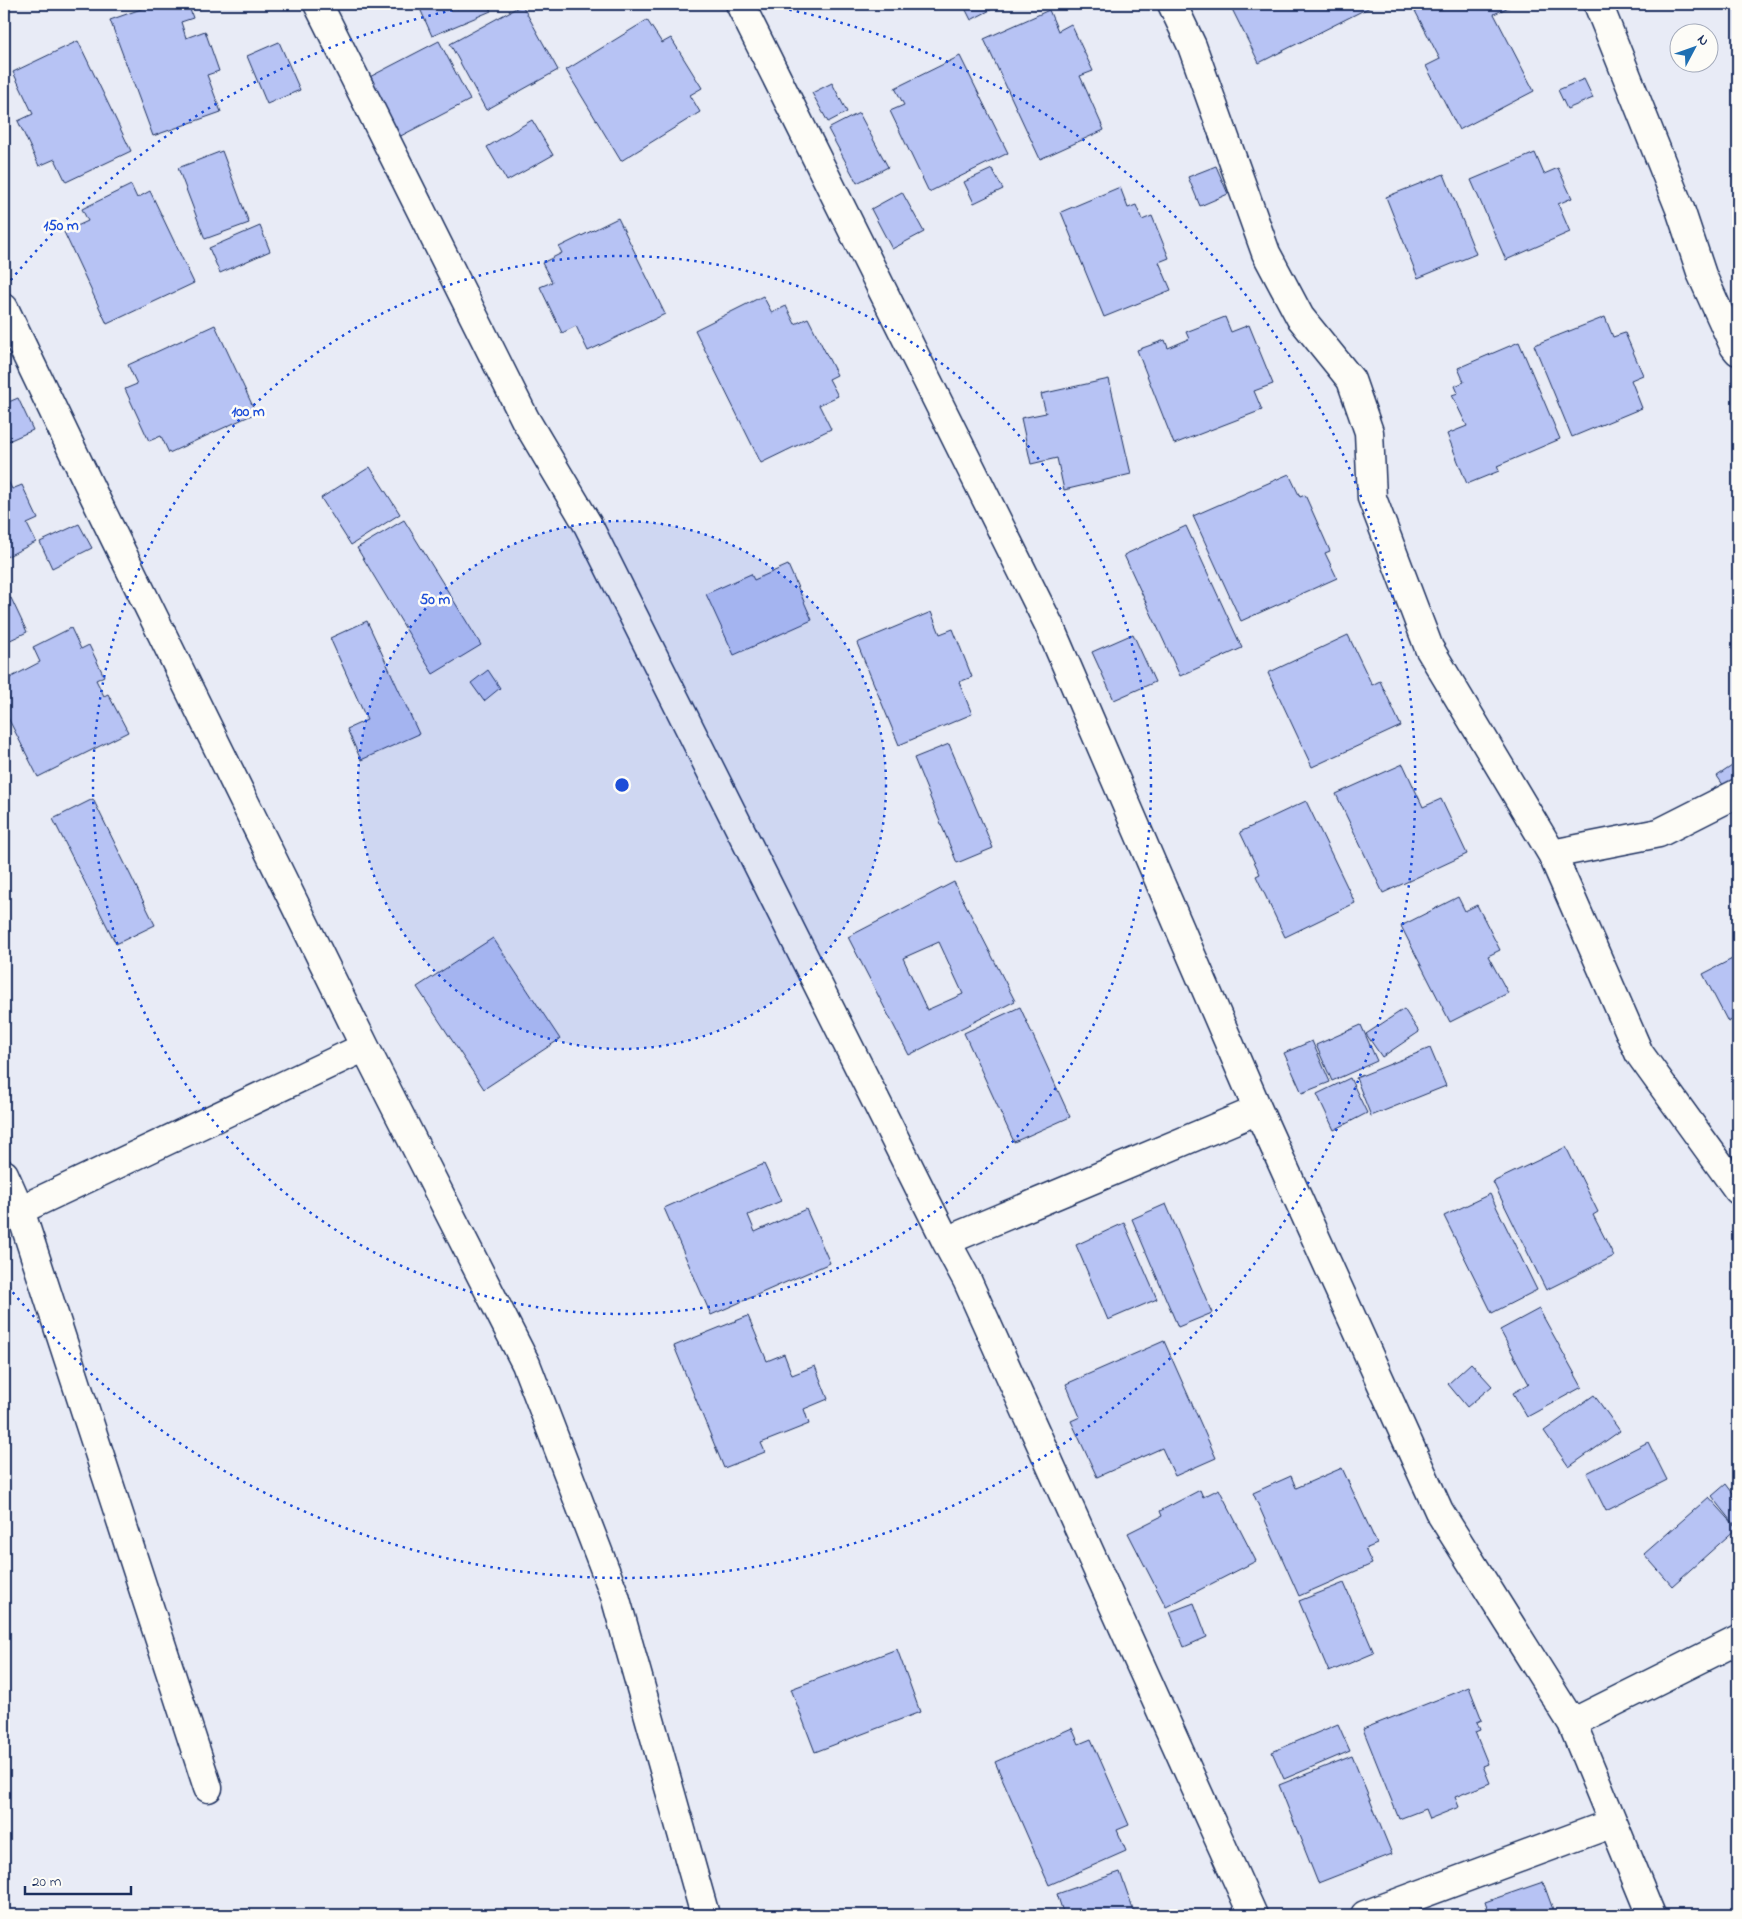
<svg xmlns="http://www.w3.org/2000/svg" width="1742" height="1919" viewBox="0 0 1742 1919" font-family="'Indie Flower',sans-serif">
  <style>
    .building { fill: #b7c3f4; stroke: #1b2f5e; fill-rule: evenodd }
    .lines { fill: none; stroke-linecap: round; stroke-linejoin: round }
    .street-casing { stroke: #1b2f5e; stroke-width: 31 }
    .street { stroke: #fdfcf7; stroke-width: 28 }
    .ring { fill: none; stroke: #1d4ed8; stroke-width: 2.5; stroke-dasharray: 2.5 5 }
    .centre { fill: #1d4ed8; stroke: #fdfcf7; stroke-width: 2.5 }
    .ring-label { font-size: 15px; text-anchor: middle; font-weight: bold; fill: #1d4ed8; stroke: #fdfcf7; stroke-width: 5; stroke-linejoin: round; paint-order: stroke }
  </style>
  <rect width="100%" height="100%" fill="#e8ebf6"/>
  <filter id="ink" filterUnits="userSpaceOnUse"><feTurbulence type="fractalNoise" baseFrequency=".02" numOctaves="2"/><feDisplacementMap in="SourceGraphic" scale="10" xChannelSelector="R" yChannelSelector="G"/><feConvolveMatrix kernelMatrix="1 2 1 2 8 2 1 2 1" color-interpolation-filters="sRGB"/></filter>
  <g filter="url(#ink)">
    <path class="building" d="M 155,4 L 188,4 L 193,18 L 181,22 L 186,38 L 205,31 L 219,71 L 207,75 L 221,112 L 153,136 L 110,20 Z
      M 418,4 L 488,4 L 491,11 L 432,36 Z
      M 963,4 L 1002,4 L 971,20 Z
      M 1239,4 L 1373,4 L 1374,5 L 1259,63 L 1231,7 Z
      M 1419,4 L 1515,4 L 1494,14 L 1534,91 L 1459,130 L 1426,66 L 1440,59 L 1413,7 Z
      M 522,5 L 558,70 L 486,110 L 450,44 Z
      M 1049,10 L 1058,31 L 1071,24 L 1093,71 L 1080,76 L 1104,130 L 1040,159 L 984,39 Z
      M 647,20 L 662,43 L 671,38 L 702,88 L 690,95 L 700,112 L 621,161 L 566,70 Z
      M 78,41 L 131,151 L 66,182 L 55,159 L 39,166 L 18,121 L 33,114 L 13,72 Z
      M 439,41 L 470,100 L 393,140 L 362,81 Z
      M 279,42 L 300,90 L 267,104 L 247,56 Z
      M 960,56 L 1008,153 L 929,192 L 890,111 L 904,105 L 895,88 Z
      M 1584,79 L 1593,98 L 1567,109 L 1558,90 Z
      M 832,83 L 847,112 L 828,122 L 812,93 Z
      M 859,113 L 888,167 L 857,183 L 828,129 Z
      M 532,120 L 553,155 L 507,181 L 487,147 Z
      M 222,151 L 249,223 L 205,239 L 178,168 Z
      M 1535,153 L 1544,174 L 1558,168 L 1572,198 L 1558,204 L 1570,232 L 1506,260 L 1471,180 Z
      M 1216,166 L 1228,194 L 1200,206 L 1188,177 Z
      M 992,169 L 1003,189 L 974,203 L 964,182 Z
      M 1444,174 L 1476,254 L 1418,278 L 1386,197 Z
      M 131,185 L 137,198 L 150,191 L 194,283 L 107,324 L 64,232 L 88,221 L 82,209 Z
      M 1120,187 L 1128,208 L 1136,205 L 1142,220 L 1152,216 L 1169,258 L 1159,262 L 1171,290 L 1104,317 L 1061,212 Z
      M 902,192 L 924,232 L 892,249 L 871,209 Z
      M 618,218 L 665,314 L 588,351 L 576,326 L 562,333 L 540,287 L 552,282 L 542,263 L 562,253 L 559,247 Z
      M 260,226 L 270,251 L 220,273 L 209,248 Z
      M 763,296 L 772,313 L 786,306 L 795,324 L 808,318 L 837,375 L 829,379 L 838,396 L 819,405 L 831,429 L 761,463 L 695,330 Z
      M 1225,317 L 1231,332 L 1249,325 L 1273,384 L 1254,391 L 1262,410 L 1174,444 L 1137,350 L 1165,340 L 1168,348 L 1189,339 L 1186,332 Z
      M 1605,317 L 1613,337 L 1625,333 L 1643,375 L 1631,380 L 1642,408 L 1572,437 L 1534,345 Z
      M 215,325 L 256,413 L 169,453 L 161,436 L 149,441 L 125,389 L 137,384 L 128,365 Z
      M 1519,342 L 1560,439 L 1497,466 L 1499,471 L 1467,484 L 1447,434 L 1467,426 L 1452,395 L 1458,393 L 1455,386 L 1464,382 L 1458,368 Z
      M 1109,379 L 1131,474 L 1064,490 L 1057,458 L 1031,464 L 1021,418 L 1046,413 L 1041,394 Z
      M 18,398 L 33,430 L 4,443 L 4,404 Z
      M 370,467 L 400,514 L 351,545 L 321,498 Z
      M 4,473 L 12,489 L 22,485 L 38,519 L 27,524 L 36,542 L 4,558 Z
      M 1289,474 L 1300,497 L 1305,495 L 1330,551 L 1325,553 L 1337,578 L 1241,621 L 1193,516 Z
      M 404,520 L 481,645 L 433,674 L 357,548 Z
      M 79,524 L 92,548 L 52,568 L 40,542 Z
      M 1186,526 L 1242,648 L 1180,676 L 1124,555 Z
      M 788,565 L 812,620 L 734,655 L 706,594 L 751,574 L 754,580 Z
      M 11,598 L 27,632 L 4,643 L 4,601 Z
      M 931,612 L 940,634 L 953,629 L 972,677 L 959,682 L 972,714 L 899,745 L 857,643 Z
      M 367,621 L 419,734 L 361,760 L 347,729 L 367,720 L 330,638 Z
      M 71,628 L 81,649 L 89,645 L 104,676 L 96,680 L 104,696 L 108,694 L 128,732 L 38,777 L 4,710 L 4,681 L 40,662 L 33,647 Z
      M 1133,634 L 1155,682 L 1114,700 L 1092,652 Z
      M 1348,635 L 1372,685 L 1380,681 L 1401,726 L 1312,767 L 1268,673 Z
      M 488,670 L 500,688 L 484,701 L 471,683 Z
      M 949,744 L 993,848 L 957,863 L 914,758 Z
      M 1738,762 L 1738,785 L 1728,792 L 1717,776 Z
      M 1403,764 L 1423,807 L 1441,799 L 1467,854 L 1383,893 L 1336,794 Z
      M 93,799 L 155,925 L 116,944 L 53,819 Z
      M 1306,801 L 1355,903 L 1285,937 L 1256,876 L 1260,874 L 1240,832 Z
      M 954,882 L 1015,1001 L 909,1055 L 848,937 ZM 939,942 L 963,994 L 927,1010 L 903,958 Z
      M 1458,897 L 1465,911 L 1477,905 L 1500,950 L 1488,956 L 1508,993 L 1450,1022 L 1401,926 Z
      M 493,938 L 560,1039 L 484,1089 L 417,987 Z
      M 1738,956 L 1738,1017 L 1728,1022 L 1703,974 Z
      M 1020,1007 L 1070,1117 L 1014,1142 L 964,1033 Z
      M 1404,1009 L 1419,1032 L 1382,1057 L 1366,1034 Z
      M 1361,1025 L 1377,1061 L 1332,1081 L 1316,1045 Z
      M 1312,1041 L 1330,1082 L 1302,1093 L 1284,1053 Z
      M 1430,1048 L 1446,1086 L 1371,1116 L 1356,1078 Z
      M 1350,1078 L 1367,1113 L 1334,1130 L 1317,1094 Z
      M 1566,1147 L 1598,1212 L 1593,1215 L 1614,1256 L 1546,1290 L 1493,1182 Z
      M 764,1164 L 781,1201 L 748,1215 L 755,1232 L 806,1209 L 830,1263 L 711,1315 L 664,1208 Z
      M 1490,1194 L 1537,1290 L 1492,1313 L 1444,1216 Z
      M 1166,1204 L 1212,1313 L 1178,1327 L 1132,1219 Z
      M 1124,1223 L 1157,1299 L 1108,1320 L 1076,1245 Z
      M 1539,1309 L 1582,1387 L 1527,1417 L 1513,1393 L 1529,1384 L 1500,1330 Z
      M 748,1316 L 767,1361 L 784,1354 L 792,1375 L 815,1366 L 828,1399 L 804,1409 L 809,1424 L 761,1443 L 765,1452 L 724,1468 L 674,1346 Z
      M 1164,1341 L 1216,1458 L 1175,1476 L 1162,1448 L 1097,1477 L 1071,1421 L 1080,1417 L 1066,1384 Z
      M 1471,1363 L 1492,1386 L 1467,1407 L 1448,1384 Z
      M 1594,1395 L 1620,1431 L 1569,1467 L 1544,1431 Z
      M 1648,1442 L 1667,1480 L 1606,1511 L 1587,1473 Z
      M 1342,1468 L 1377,1544 L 1365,1549 L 1372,1564 L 1299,1596 L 1253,1493 L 1291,1476 L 1296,1488 Z
      M 1726,1484 L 1738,1500 L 1738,1523 L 1735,1525 L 1712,1496 Z
      M 1219,1489 L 1256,1561 L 1166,1607 L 1128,1533 L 1162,1516 L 1160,1511 L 1200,1490 L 1203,1497 Z
      M 1709,1497 L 1737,1528 L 1672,1586 L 1644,1554 Z
      M 1344,1583 L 1374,1653 L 1329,1672 L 1299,1601 Z
      M 1194,1603 L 1207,1637 L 1184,1647 L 1170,1612 Z
      M 897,1649 L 920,1712 L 815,1752 L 791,1689 Z
      M 1469,1687 L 1482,1720 L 1477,1722 L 1480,1730 L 1475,1732 L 1488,1764 L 1483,1766 L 1490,1783 L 1455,1797 L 1459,1807 L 1429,1819 L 1425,1809 L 1399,1819 L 1363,1729 Z
      M 1338,1724 L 1350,1751 L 1284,1779 L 1272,1752 Z
      M 1072,1728 L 1079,1744 L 1091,1739 L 1129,1825 L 1117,1830 L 1126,1851 L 1049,1885 L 995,1762 Z
      M 1352,1756 L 1392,1854 L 1318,1883 L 1279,1785 Z
      M 1120,1872 L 1135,1915 L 1064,1915 L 1057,1894 Z
      M 1543,1882 L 1555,1915 L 1466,1915 L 1487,1908 L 1485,1902 Z"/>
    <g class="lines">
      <g class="street-casing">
        <path id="street" d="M 318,4 L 525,419 L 588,525 L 946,1241 L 967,1280 L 1253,1915
          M 740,4 L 1049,625 L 1258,1110 L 1439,1511 L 1572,1723 L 1651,1915
          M 1172,4 L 1192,46 L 1266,253 L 1300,317 L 1351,380 L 1369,432 L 1372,498 L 1429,648 L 1552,854 L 1639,1053 L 1738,1190
          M 1598,4 L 1680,209 L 1702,275 L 1734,346 L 1738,351
          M 4,308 L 100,508 L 365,1047 L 526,1364 L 615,1596 L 705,1915
          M 1552,854 L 1659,833 L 1738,793
          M 4,1174 L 20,1210 L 208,1788
          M 20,1210 L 365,1047
          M 946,1241 L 1258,1110
          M 1572,1723 L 1738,1640
          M 1365,1915 L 1613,1823"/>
      </g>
      <use href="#street" class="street"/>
    </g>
  </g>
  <circle cx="622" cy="785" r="264" fill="#1d4ed8" fill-opacity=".12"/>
  <g class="ring">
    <circle cx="622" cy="785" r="264"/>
    <circle cx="622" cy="785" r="529"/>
    <path d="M6 286A793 793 0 0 1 484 4M760 4A793 793 0 1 1 6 1284"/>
  </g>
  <circle cx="622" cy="785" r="8" class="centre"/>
  <g class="ring-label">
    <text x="61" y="230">150 m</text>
    <text x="248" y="416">100 m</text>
    <text x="435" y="604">50 m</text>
  </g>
  <rect width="1742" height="1919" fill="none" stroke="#fdfcf7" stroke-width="20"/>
  <rect x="10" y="10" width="1722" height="1899" fill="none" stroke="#1b2f5e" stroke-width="2" filter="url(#ink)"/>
  <g transform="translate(1694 48) rotate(49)"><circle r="24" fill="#fdfcf7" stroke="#a3aaba"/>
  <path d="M0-4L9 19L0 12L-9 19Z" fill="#1f6fb2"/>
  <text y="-8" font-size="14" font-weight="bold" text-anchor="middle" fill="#1b2f5e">N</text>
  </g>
  <path d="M25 1886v8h106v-8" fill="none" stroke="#1b2f5e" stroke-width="2.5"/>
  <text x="32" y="1886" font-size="15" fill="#1b2f5e" stroke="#fdfcf7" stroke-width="4" paint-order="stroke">20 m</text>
</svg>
